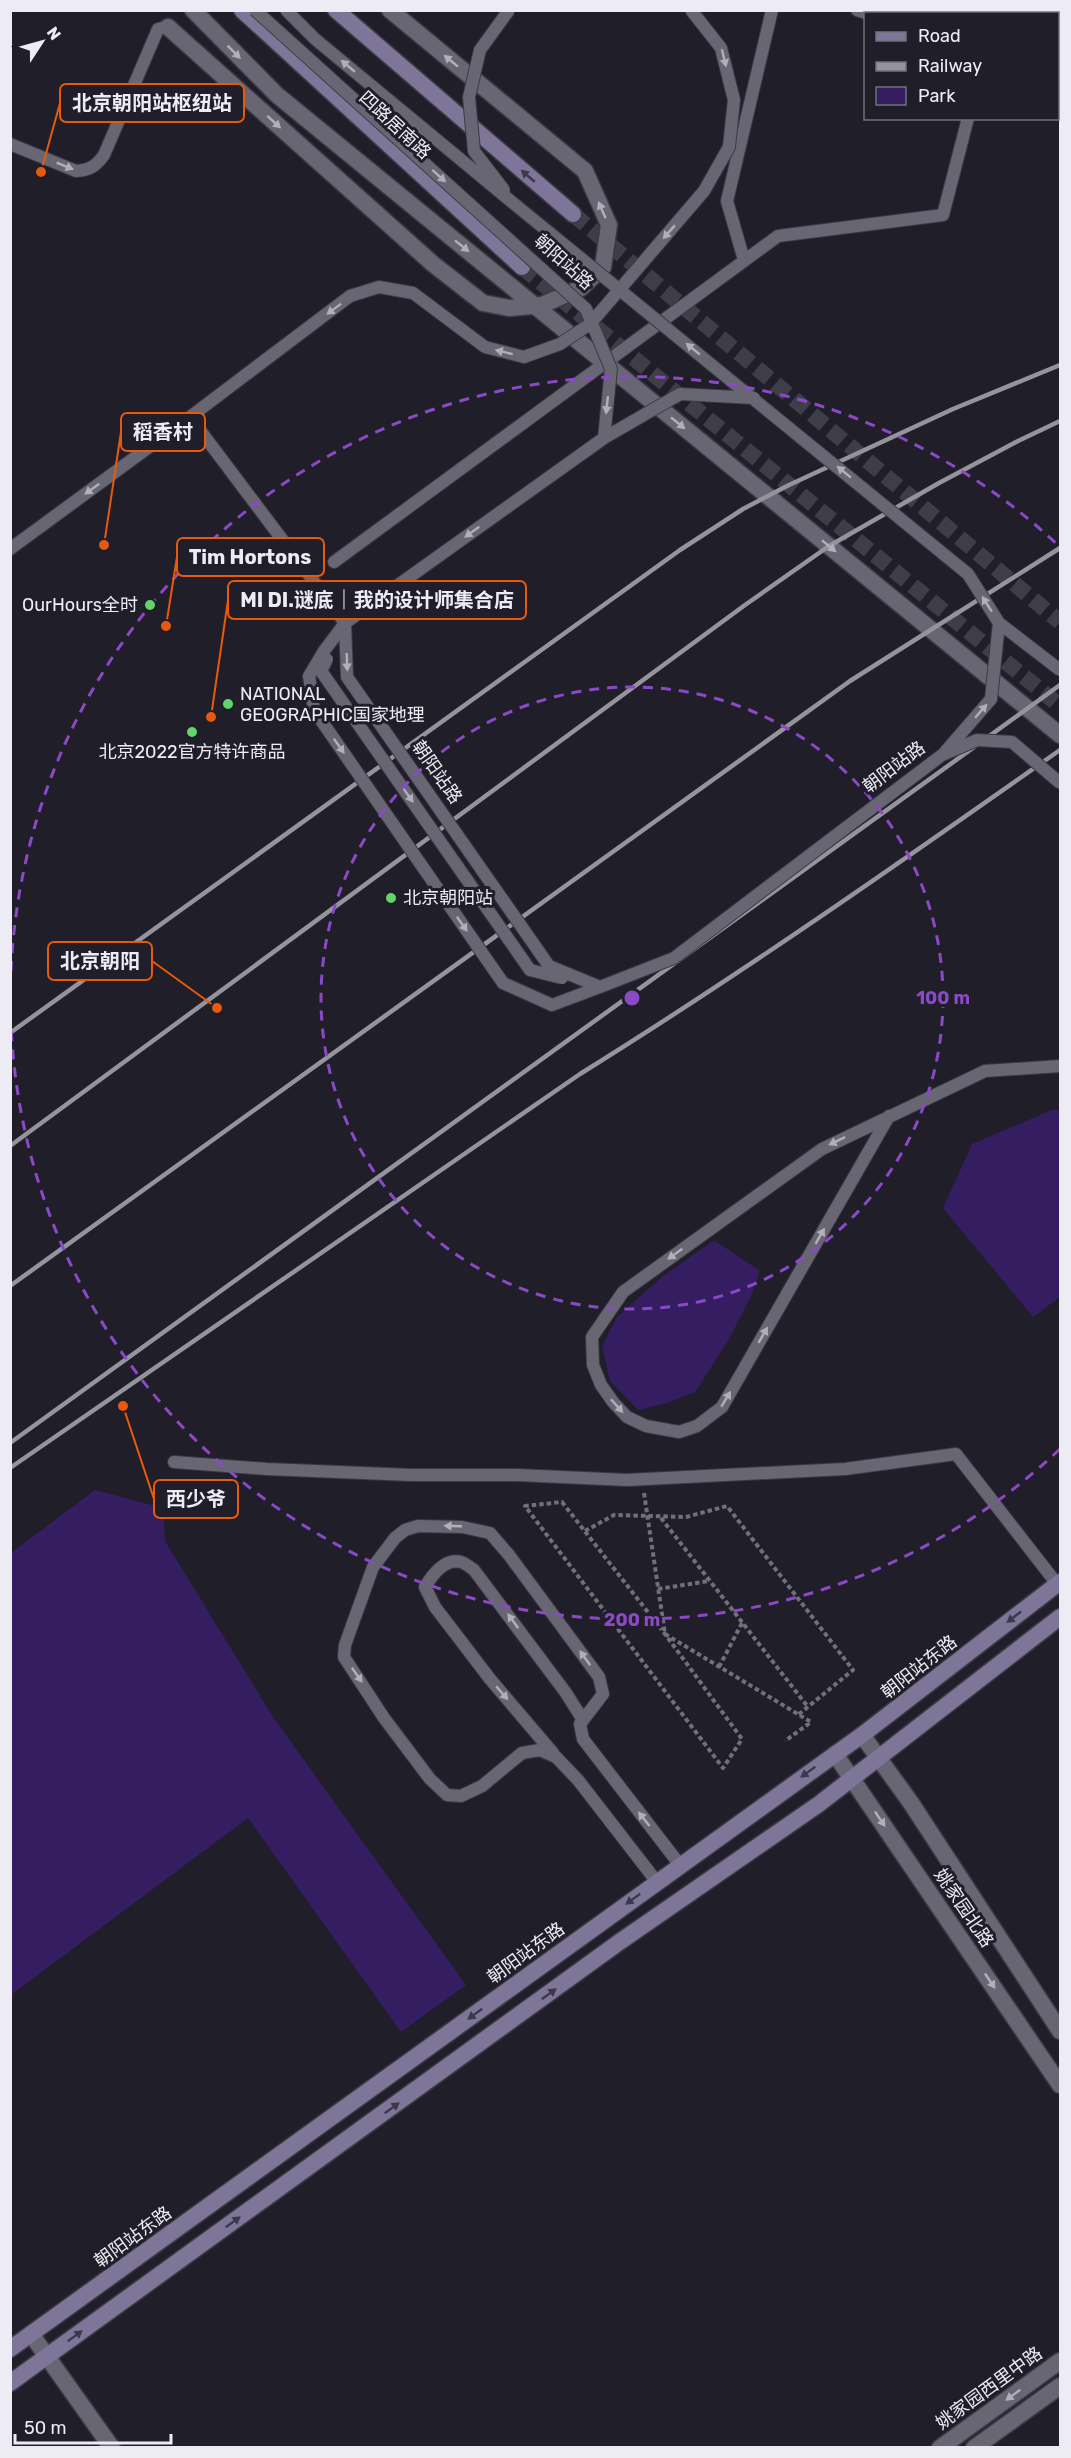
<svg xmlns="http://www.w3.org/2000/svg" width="1071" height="2458" viewBox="0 0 1071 2458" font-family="Rubik,'Noto Sans SC',sans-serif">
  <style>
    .green { fill: #351d62 }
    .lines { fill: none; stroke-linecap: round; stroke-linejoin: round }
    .secondary-tunnel { stroke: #3f3d47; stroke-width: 16; stroke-dasharray: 16 8; stroke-linecap: butt }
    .service-casing { stroke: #3c3a44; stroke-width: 14 }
    .minor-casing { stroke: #3c3a44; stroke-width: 19 }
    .tertiary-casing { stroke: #3c3a44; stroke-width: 19 }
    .secondary-casing { stroke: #3c3a44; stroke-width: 19 }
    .path { stroke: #716f79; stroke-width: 4; stroke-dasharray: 4.5 3; stroke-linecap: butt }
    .service { stroke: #686673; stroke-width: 12 }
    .minor { stroke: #686673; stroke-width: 16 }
    .tertiary { stroke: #686673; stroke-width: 16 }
    .secondary { stroke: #7e7698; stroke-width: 16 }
    .rail { stroke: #95939c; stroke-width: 4.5 }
    .service-bridge-casing { stroke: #3c3a44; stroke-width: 14; stroke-linecap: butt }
    .service-bridge { stroke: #686673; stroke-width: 12 }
    .oneway { fill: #b1b0ba }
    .oneway2 { fill: #3c384a }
    .ring { fill: none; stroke: #8c49c7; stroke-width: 3; stroke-dasharray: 10 8 }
    .poi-dot { fill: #62d469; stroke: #201e29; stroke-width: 2 }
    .labels { text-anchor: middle; stroke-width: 6; stroke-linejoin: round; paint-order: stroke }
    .street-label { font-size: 18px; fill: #edecf4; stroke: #201e29 }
    .poi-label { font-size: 18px; fill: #edecf4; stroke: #201e29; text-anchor: start }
    .centre { fill: #8c49c7; stroke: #201e29; stroke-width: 3 }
    .ring-label { font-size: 18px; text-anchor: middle; font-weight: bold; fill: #8c49c7; stroke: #201e29; stroke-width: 6; stroke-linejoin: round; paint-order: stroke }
    .leader { fill: none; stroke: #e8590c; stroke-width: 2 }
    .callout-dot { fill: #e8590c; stroke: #201e29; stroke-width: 2 }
    .callout { fill: #201e29; stroke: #e8590c; stroke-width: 2 }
    .callout-label { font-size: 20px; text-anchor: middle; font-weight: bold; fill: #edecf4 }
  </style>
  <rect width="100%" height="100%" fill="#201e29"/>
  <path class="green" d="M 1054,1109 L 1060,1111 L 1060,1297 L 1033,1317 L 943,1208 L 972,1144 Z
    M 714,1240 L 760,1271 L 751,1296 L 728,1341 L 695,1392 L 667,1403 L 638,1410 L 610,1381 L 602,1346 L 617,1317 L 663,1276 Z
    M 95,1490 L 163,1508 L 165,1541 L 273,1717 L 466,1985 L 401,2032 L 248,1818 L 11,1995 L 11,1553 Z"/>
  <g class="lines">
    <path class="secondary-tunnel" d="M 573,214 L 1060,622
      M 522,267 L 1060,706"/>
    <g class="service-casing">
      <path id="service" d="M 857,10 L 869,14
        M 1058,63 L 1060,64
        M 10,144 L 76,171 C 90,170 96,166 104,155 L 158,29 L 168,27
        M 744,260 L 727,201 L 772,10
        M 10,549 L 190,417
        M 334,562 L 778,236 L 943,215 L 968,118
        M 889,1116 L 722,1407 L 697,1426 L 679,1432 L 646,1426 L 627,1417 L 613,1402 L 601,1385 L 593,1365 L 592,1337 L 623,1292 L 822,1149 L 985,1071 L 1060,1066
        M 174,1462 L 267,1469 L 411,1475 L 517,1475 L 627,1480 L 845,1469 L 956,1454 L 1057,1584
        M 553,1753 L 490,1679 L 435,1607 L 425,1587 C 432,1575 445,1558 461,1562 C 465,1563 471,1568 474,1570 L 566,1693 L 583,1720
        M 657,1882 L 578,1780 L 556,1757 L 540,1750 L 522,1753 L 482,1786 L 461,1796 L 447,1795 L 430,1779 L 384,1718 L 344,1657 L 345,1645 L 373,1567 L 395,1538 L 405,1530 L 418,1526 L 462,1527 L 490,1533 L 509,1555 L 599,1677 L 603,1694 L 580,1724 L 583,1739 L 680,1865"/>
    </g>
    <g class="minor-casing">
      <path id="minor" d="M 31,2334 L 112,2448"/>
    </g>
    <g class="tertiary-casing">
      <path id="tertiary" d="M 193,10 L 277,95 L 1060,735
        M 168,27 L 433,264 L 483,303 L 509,308 L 542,305 L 581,288 L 603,267 L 609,225 L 585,171 L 390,10
        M 862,1735 L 911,1803 L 1060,2031
        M 835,1754 L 1060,2085
        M 940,2448 L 1060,2361
        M 974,2448 L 1060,2386"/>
    </g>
    <g class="secondary-casing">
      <path id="secondary" d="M 242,10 L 522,267
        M 336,10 L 573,214
        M 10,2349 L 862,1735 L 1060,1582
        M 10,2383 L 618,1943 L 819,1804 L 1060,1617"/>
    </g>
    <path class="path" d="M 644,1493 L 665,1634 L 811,1722 L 785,1741
      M 562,1502 L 665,1634 L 742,1739 L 723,1768 L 525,1506 Z
      M 661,1518 L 808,1707
      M 585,1531 L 614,1515 L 686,1517 L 727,1506 L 853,1670 L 798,1715
      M 658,1589 L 709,1581
      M 719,1667 L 742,1623"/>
    <use href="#service" class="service"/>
    <use href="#minor" class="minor"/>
    <use href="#tertiary" class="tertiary"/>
    <use href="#secondary" class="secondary"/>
    <path class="rail" d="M 10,1033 L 680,550 L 743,509 L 789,485 L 953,409 L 1060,365
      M 10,1146 L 745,605 L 829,546 L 939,483 L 1018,441 L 1060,421
      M 10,1286 L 850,681 L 1060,548
      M 10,1443 L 1060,685
      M 10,1468 L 580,1074 C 744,972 902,861 1060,750"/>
    <g class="service-bridge-casing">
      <path id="service-bridge" d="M 255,10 L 586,309 L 611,369 L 604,438 L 345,623 L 347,677 L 549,966 L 600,987 L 674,958 L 942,755 L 977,740 L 1012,742 L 1060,783
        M 286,10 L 315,39 L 518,207 L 968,574 L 999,623 L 1060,670
        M 504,190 L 474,151 L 469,97 L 480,50 L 509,10
        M 604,438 L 680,394 L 754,398
        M 345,623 L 190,417 L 350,296 L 379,287 L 413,293 L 485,347 L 524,357 L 560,344 L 590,324 L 704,191 L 729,147 L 734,100 L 721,48 L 691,10
        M 345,623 L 324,651 L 309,676 L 314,710 L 503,983 L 552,1005 L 600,987
        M 327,659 L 321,671 L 530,970 L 562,978
        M 945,752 L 991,699 L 999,623"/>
    </g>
    <use href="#service-bridge" class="service-bridge"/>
  </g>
  <defs><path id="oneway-solid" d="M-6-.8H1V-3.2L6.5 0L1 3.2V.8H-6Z" transform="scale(1.5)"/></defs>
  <g class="oneway">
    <use href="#oneway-solid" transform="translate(234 52) rotate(45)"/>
    <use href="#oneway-solid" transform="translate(724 58) rotate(76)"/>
    <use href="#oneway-solid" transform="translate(451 61) rotate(-141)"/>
    <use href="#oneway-solid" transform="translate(348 66) rotate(-140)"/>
    <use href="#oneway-solid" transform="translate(274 122) rotate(42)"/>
    <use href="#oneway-solid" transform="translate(65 166) rotate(22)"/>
    <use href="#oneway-solid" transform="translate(439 176) rotate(42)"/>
    <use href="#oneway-solid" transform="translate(602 210) rotate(-114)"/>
    <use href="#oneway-solid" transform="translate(669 232) rotate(131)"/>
    <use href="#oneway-solid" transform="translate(462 246) rotate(39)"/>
    <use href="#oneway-solid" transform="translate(334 309) rotate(143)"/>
    <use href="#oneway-solid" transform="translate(693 349) rotate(-141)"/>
    <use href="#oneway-solid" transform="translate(504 352) rotate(-166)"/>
    <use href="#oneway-solid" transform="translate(607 405) rotate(96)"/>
    <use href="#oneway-solid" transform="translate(678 423) rotate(39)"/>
    <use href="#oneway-solid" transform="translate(844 472) rotate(-141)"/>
    <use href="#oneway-solid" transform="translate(92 489) rotate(144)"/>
    <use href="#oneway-solid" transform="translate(472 532) rotate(144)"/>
    <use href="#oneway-solid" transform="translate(829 546) rotate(39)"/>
    <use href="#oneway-solid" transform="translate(987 604) rotate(-123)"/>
    <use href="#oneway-solid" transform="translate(347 662) rotate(88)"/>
    <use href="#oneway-solid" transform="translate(981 711) rotate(-49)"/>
    <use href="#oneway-solid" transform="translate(339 746) rotate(55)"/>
    <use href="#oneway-solid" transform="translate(408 795) rotate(55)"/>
    <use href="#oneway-solid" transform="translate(462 924) rotate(55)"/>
    <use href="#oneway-solid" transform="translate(837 1141) rotate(154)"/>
    <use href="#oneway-solid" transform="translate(820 1236) rotate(-60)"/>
    <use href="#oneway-solid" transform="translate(675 1254) rotate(144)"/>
    <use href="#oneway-solid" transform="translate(763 1335) rotate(-60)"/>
    <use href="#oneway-solid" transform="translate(726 1399) rotate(-59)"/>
    <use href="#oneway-solid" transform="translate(617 1406) rotate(48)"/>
    <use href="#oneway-solid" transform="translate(453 1526) rotate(-178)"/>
    <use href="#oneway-solid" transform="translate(513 1621) rotate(-126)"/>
    <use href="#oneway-solid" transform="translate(585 1658) rotate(-126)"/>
    <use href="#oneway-solid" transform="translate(357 1675) rotate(55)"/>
    <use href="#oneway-solid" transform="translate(502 1693) rotate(49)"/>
    <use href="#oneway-solid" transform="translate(644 1819) rotate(-128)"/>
    <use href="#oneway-solid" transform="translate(880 1819) rotate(56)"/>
    <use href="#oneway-solid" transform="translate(990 1981) rotate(56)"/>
    <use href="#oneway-solid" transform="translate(1013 2395) rotate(144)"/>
  </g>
  <g class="oneway2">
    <use href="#oneway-solid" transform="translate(528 176) rotate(-139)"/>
    <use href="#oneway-solid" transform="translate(1014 1617) rotate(142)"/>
    <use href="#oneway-solid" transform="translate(808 1772) rotate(144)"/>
    <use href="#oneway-solid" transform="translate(633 1899) rotate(144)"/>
    <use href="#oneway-solid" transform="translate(549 1994) rotate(-36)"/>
    <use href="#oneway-solid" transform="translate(475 2014) rotate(144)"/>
    <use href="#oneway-solid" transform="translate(392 2108) rotate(-36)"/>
    <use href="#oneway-solid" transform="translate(233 2222) rotate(-36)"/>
    <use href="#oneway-solid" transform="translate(75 2336) rotate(-36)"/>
  </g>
  <g class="ring">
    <circle cx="632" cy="998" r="311"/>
    <path d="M1060 1449A622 622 0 0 1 11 1025M11 971A622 622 0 0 1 1060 547"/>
  </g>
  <g class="poi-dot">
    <circle cx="150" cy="605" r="6"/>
    <circle cx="228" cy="704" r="6"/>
    <circle cx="192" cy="732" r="6"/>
    <circle cx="391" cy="898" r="6"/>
  </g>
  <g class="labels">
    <g class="street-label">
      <text transform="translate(395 125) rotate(43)" y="6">四路居南路</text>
      <text transform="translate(564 262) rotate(42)" y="6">朝阳站路</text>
      <text transform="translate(894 767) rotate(-37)" y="6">朝阳站路</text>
      <text transform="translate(437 772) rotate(55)" y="6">朝阳站路</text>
      <text transform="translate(919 1667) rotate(-38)" y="6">朝阳站东路</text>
      <text transform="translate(964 1908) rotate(56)" y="6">姚家园北路</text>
      <text transform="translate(526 1953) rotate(-36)" y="6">朝阳站东路</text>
      <text transform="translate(133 2237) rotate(-36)" y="6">朝阳站东路</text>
      <text transform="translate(989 2388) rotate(-36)" y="6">姚家园西里中路</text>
    </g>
    <g class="poi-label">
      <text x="138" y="611" text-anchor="end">OurHours全时</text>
      <text x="240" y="700">NATIONAL<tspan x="240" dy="21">GEOGRAPHIC国家地理</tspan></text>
      <text x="192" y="758" text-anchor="middle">北京2022官方特许商品</text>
      <text x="403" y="904">北京朝阳站</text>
    </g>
  </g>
  <circle cx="632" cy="998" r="9" class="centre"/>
  <g class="ring-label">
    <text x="943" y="1004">100 m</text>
    <text x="632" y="1626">200 m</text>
  </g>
  <path class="leader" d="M41 172L60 103M104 545L121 432M166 626L177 557M211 717L228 600M217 1008L152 961M123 1406L154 1499"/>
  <g class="callout-dot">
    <circle cx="41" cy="172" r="6"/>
    <circle cx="104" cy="545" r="6"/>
    <circle cx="166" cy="626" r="6"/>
    <circle cx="211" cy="717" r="6"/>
    <circle cx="217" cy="1008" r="6"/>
    <circle cx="123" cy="1406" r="6"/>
  </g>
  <g class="callout">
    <rect x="60" y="84" width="184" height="38" rx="6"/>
    <rect x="121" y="413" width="84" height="38" rx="6"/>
    <rect x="177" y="538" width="147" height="38" rx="6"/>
    <rect x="228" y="581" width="298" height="38" rx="6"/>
    <rect x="48" y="942" width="104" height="38" rx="6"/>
    <rect x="154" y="1480" width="84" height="38" rx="6"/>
  </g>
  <g class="callout-label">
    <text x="152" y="110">北京朝阳站枢纽站</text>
    <text x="163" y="439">稻香村</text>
    <text x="250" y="564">Tim Hortons</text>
    <text x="377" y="607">MI DI.谜底｜我的设计师集合店</text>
    <text x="100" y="968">北京朝阳</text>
    <text x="196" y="1506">西少爷</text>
  </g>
  <rect width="1071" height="2458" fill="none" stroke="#edecf4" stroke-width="24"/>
  <rect x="864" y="12" width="195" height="108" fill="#201e29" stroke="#72707a" stroke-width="1.5"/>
  <rect x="876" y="32" width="30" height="9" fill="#7e7698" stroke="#72707a" stroke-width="1.5"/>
  <text x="918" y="42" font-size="18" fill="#edecf4">Road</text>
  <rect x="876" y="62" width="30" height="9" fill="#95939c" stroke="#72707a" stroke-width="1.5"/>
  <text x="918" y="72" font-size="18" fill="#edecf4">Railway</text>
  <rect x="876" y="87" width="30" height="18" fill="#351d62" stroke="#72707a" stroke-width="1.5"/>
  <text x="918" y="102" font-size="18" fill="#edecf4">Park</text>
  <g transform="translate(42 42) rotate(54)" stroke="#201e29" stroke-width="4.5" paint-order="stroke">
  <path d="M0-4.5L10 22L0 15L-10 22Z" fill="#edecf4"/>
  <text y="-9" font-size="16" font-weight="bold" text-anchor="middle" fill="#edecf4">N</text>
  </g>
  <path d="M15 2434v9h156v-9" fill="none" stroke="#edecf4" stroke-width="3"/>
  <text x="24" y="2434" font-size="18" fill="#edecf4" stroke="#201e29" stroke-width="4.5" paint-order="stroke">50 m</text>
</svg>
